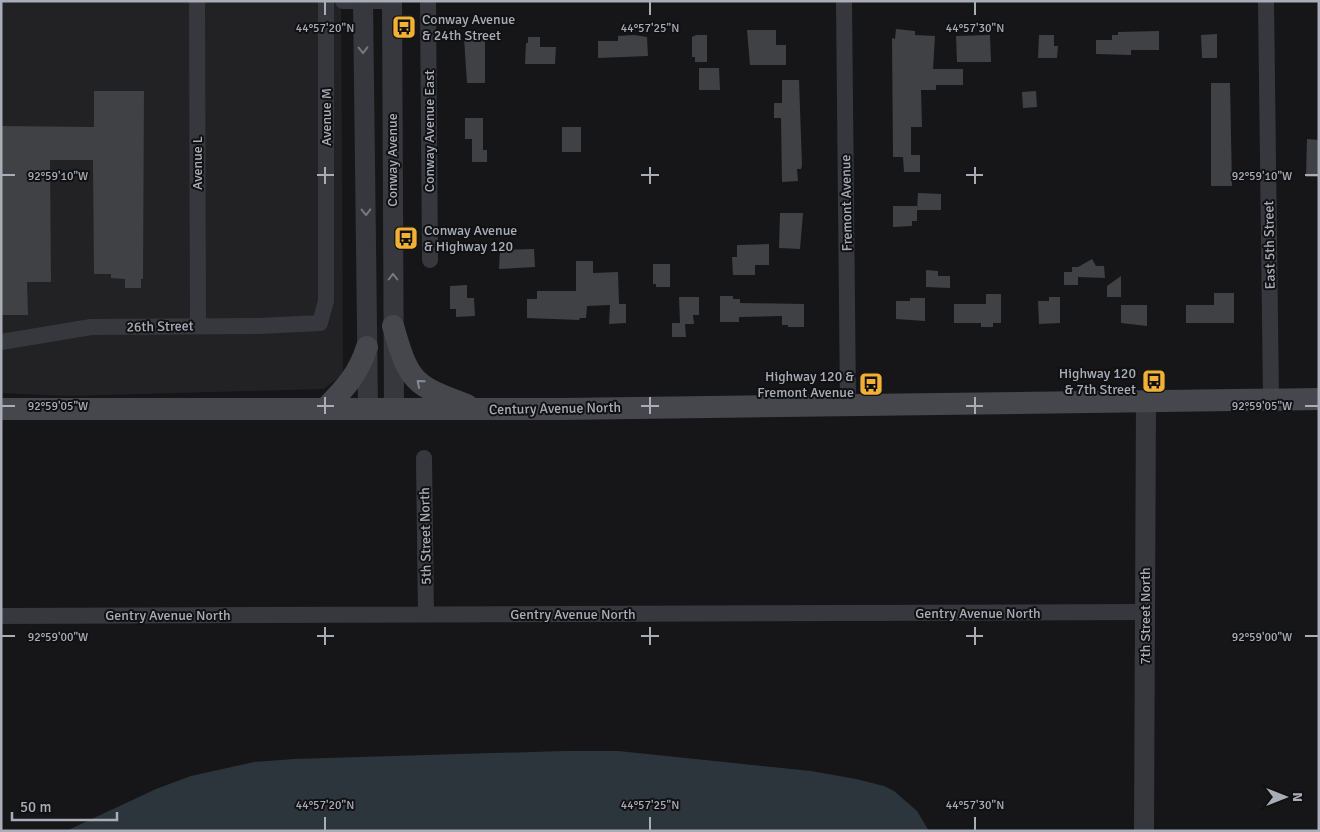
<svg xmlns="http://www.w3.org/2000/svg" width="1320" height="832" viewBox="0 0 1320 832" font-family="Signika,sans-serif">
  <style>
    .built { fill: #222225 }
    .water { fill: #2c353c }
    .building { fill: #404145 }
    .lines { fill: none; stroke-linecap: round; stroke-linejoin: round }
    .minor { stroke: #37383d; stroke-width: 16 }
    .tertiary { stroke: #37383d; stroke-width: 20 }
    .secondary { stroke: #45474d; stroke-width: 22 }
    .oneway { stroke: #757881 }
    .oneway2 { stroke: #858993 }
    .ticks { fill: none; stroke: #a8adb8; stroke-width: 2 }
    .labels { text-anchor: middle; stroke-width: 4; stroke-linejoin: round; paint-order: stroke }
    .poi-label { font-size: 14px; fill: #a8adb8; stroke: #111113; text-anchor: start }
    .street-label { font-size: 14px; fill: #a8adb8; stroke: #111113 }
    .ticks-label { font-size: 12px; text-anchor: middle; fill: #a8adb8; stroke: #111113; stroke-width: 4; stroke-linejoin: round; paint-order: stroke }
  </style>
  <rect width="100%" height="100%" fill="#161618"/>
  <path class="built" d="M 1,1 L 341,1 L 343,374 L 324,389 L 69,396 L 1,393 Z"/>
  <path class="water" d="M 564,751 L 618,751 L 811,771 L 856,779 L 884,786 L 894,791 L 917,811 L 929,831 L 66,831 L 156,789 L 191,776 L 254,762 L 294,759 Z"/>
  <path class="building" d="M 896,29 L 915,31 L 915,35 L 935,36 L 933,69 L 963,69 L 963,85 L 936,85 L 936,90 L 921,90 L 922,127 L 911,127 L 911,155 L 920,155 L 920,172 L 904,172 L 903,157 L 893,157 L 892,38 L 895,39 Z
    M 747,30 L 776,30 L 776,45 L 786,45 L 786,65 L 750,65 Z
    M 1159,31 L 1159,50 L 1131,50 L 1131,55 L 1096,54 L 1096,40 L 1112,40 L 1112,35 L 1118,35 L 1118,32 Z
    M 1217,34 L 1217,58 L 1202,58 L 1201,35 Z
    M 634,35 L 647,37 L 648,56 L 598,58 L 598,41 L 618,41 L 618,36 Z
    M 696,35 L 707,35 L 707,62 L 695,62 L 695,57 L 692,57 L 692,37 Z
    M 990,35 L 991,62 L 957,62 L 956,36 Z
    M 1039,35 L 1054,35 L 1054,46 L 1058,46 L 1057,58 L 1038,58 Z
    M 485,37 L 485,83 L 467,83 L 464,38 Z
    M 528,37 L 540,37 L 540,47 L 556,47 L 555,64 L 525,64 L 526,43 L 528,43 Z
    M 699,68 L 719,68 L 720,90 L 699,90 Z
    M 782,80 L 799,80 L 802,165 L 801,169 L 797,169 L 798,181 L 782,182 L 781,118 L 774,118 L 774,103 L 782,103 Z
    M 1211,83 L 1230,83 L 1232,186 L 1211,186 Z
    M 94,91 L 144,91 L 143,279 L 141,279 L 141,288 L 125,288 L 125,279 L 111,278 L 111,274 L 94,274 L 93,160 L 50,160 L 51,282 L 27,282 L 28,315 L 1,315 L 1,126 L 94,127 Z
    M 1036,91 L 1037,107 L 1023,108 L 1022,92 Z
    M 465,118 L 483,118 L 483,150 L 487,150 L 487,162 L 472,162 L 472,139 L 465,139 Z
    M 562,127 L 581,127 L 581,152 L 562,152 Z
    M 1307,139 L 1319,140 L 1319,177 L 1306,177 Z
    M 918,193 L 941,194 L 941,210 L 917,210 Z
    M 893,206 L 917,206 L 917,221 L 912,221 L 912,226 L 893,227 Z
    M 780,213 L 803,213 L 800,249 L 779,248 Z
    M 769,244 L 769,265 L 755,265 L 755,275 L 733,275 L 732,257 L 737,257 L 737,245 Z
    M 534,249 L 535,267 L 499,269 L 500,250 Z
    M 1092,259 L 1096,266 L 1104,266 L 1105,278 L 1078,277 L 1078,285 L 1064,285 L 1064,272 L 1072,272 L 1072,267 L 1078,267 Z
    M 576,261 L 593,261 L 593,273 L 618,272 L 619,304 L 626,304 L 626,323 L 609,324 L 610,305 L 587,306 L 586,318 L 580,318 L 579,320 L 527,318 L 527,299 L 537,299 L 537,291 L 576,291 Z
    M 653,264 L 670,264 L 670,287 L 656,287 L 656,284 L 653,284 Z
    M 926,270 L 938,271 L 938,276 L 950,276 L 950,288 L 926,287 Z
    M 1121,276 L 1121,297 L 1107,297 L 1107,286 Z
    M 467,285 L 467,298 L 474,298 L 475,316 L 456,317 L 456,309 L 450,309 L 450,286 Z
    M 1214,293 L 1234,293 L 1234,323 L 1186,323 L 1186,305 L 1214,305 Z
    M 986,294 L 1001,294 L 1001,323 L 993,323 L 993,327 L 981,327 L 981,323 L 954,323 L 954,304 L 986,304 Z
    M 720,296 L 733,296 L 733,299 L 740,299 L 740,303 L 804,304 L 804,327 L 788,327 L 788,325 L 782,325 L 782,316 L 739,317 L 739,322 L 720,322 Z
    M 679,297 L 699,297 L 699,315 L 693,315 L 694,324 L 685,324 L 686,337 L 672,337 L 672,323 L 680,323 Z
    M 1049,297 L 1060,297 L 1060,323 L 1039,324 L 1038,301 L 1049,301 Z
    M 910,298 L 925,298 L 925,321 L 896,319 L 896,301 L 910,301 Z
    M 1121,305 L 1147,305 L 1147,326 L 1121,323 Z"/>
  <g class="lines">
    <path class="minor" d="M 197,1 L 198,326
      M 343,1 L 392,1
      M 428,1 L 430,260
      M 844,1 L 848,404
      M 1266,1 L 1271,399
      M 1,342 L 91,327 L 258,326 L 320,323 L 326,301 L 326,1
      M 424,458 L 426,614
      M 1,616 L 1146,612"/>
    <path class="tertiary" d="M 363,1 L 368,409
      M 392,1 L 394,409
      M 1144,831 L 1146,401"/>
    <path class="secondary" d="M 393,326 C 409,382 413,385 467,405
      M 1,409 L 562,409 L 1319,399
      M 325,409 C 345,388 358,375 367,347"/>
  </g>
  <defs><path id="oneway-chevron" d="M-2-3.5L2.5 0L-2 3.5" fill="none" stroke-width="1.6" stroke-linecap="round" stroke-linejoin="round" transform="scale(1.25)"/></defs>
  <g class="oneway">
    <use href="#oneway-chevron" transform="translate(363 50) rotate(89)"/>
    <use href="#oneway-chevron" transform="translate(366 212) rotate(89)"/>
    <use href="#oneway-chevron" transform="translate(393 277) rotate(-90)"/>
  </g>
  <use class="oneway2" href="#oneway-chevron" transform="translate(420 383) rotate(-140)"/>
  <path class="ticks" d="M 325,2 L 325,15M 650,2 L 650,15M 975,2 L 975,15M 325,167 L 325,184M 650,167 L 650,184M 975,167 L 975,184M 2,175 L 15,175M 317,175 L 334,175M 641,175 L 659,175M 966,175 L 983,175M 1305,175 L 1318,175M 325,397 L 325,414M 650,397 L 650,414M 975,397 L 975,414M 2,406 L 15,406M 317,406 L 334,406M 641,406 L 659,406M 966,406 L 983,406M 1305,406 L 1318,406M 325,627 L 325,645M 650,627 L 650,645M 975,627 L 975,645M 2,636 L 15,636M 317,636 L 334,636M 641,636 L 659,636M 966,636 L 983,636M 1305,636 L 1318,636M 325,817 L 325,830M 650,817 L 650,830M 975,817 L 975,830"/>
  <defs>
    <g id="bus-square" transform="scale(1.25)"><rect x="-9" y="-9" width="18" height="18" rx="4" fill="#f2b134" stroke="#111113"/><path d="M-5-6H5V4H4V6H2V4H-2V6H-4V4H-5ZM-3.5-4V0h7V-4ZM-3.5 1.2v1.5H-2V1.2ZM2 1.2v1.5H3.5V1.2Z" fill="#111"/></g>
  </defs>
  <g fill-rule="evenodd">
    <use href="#bus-square" x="404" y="27"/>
    <use href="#bus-square" x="406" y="238"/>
    <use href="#bus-square" x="1154" y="381"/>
    <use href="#bus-square" x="871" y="384"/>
  </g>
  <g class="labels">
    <g class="poi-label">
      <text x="422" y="24">Conway Avenue<tspan x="422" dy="16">&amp; 24th Street</tspan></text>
      <text x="424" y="235">Conway Avenue<tspan x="424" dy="16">&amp; Highway 120</tspan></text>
      <text x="1136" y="378" text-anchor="end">Highway 120<tspan x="1136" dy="16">&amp; 7th Street</tspan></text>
      <text x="854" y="381" text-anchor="end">Highway 120 &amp;<tspan x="854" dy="16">Fremont Avenue</tspan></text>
    </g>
    <g class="street-label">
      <text transform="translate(326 117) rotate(-90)" y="5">Avenue M</text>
      <text transform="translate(429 131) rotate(-90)" y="5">Conway Avenue East</text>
      <text transform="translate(392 160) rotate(-90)" y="5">Conway Avenue</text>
      <text transform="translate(197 163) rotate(-90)" y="5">Avenue L</text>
      <text transform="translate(846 203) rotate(-91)" y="5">Fremont Avenue</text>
      <text transform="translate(1269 245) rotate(-91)" y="5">East 5th Street</text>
      <text transform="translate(160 326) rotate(-1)" y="5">26th Street</text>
      <text transform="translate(555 408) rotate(-1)" y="5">Century Avenue North</text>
      <text transform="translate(425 536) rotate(-91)" y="5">5th Street North</text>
      <text x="978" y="618">Gentry Avenue North</text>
      <text x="573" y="619">Gentry Avenue North</text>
      <text x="168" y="620">Gentry Avenue North</text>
      <text transform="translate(1145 616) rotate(-90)" y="5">7th Street North</text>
    </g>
  </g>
  <g class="ticks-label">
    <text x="325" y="32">44°57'20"N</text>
    <text x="650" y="32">44°57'25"N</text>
    <text x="975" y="32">44°57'30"N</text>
    <text x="1262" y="180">92°59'10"W</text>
    <text x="58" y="180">92°59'10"W</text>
    <text x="1262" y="410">92°59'05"W</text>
    <text x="58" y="410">92°59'05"W</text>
    <text x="1262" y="641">92°59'00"W</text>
    <text x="58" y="641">92°59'00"W</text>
    <text x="325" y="809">44°57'20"N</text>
    <text x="650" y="809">44°57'25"N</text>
    <text x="975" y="809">44°57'30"N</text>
  </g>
  <rect width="1320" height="832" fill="none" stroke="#a8adb8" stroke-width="5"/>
  <g transform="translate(1285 797) rotate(90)" stroke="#111113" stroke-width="4" paint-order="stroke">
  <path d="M0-4L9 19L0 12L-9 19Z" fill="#a8adb8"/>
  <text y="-8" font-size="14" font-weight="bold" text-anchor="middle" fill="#a8adb8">N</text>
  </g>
  <path d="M12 812v8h105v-8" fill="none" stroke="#a8adb8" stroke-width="2.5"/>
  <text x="20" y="812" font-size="15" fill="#a8adb8" stroke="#111113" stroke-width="4" paint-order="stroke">50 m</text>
</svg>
